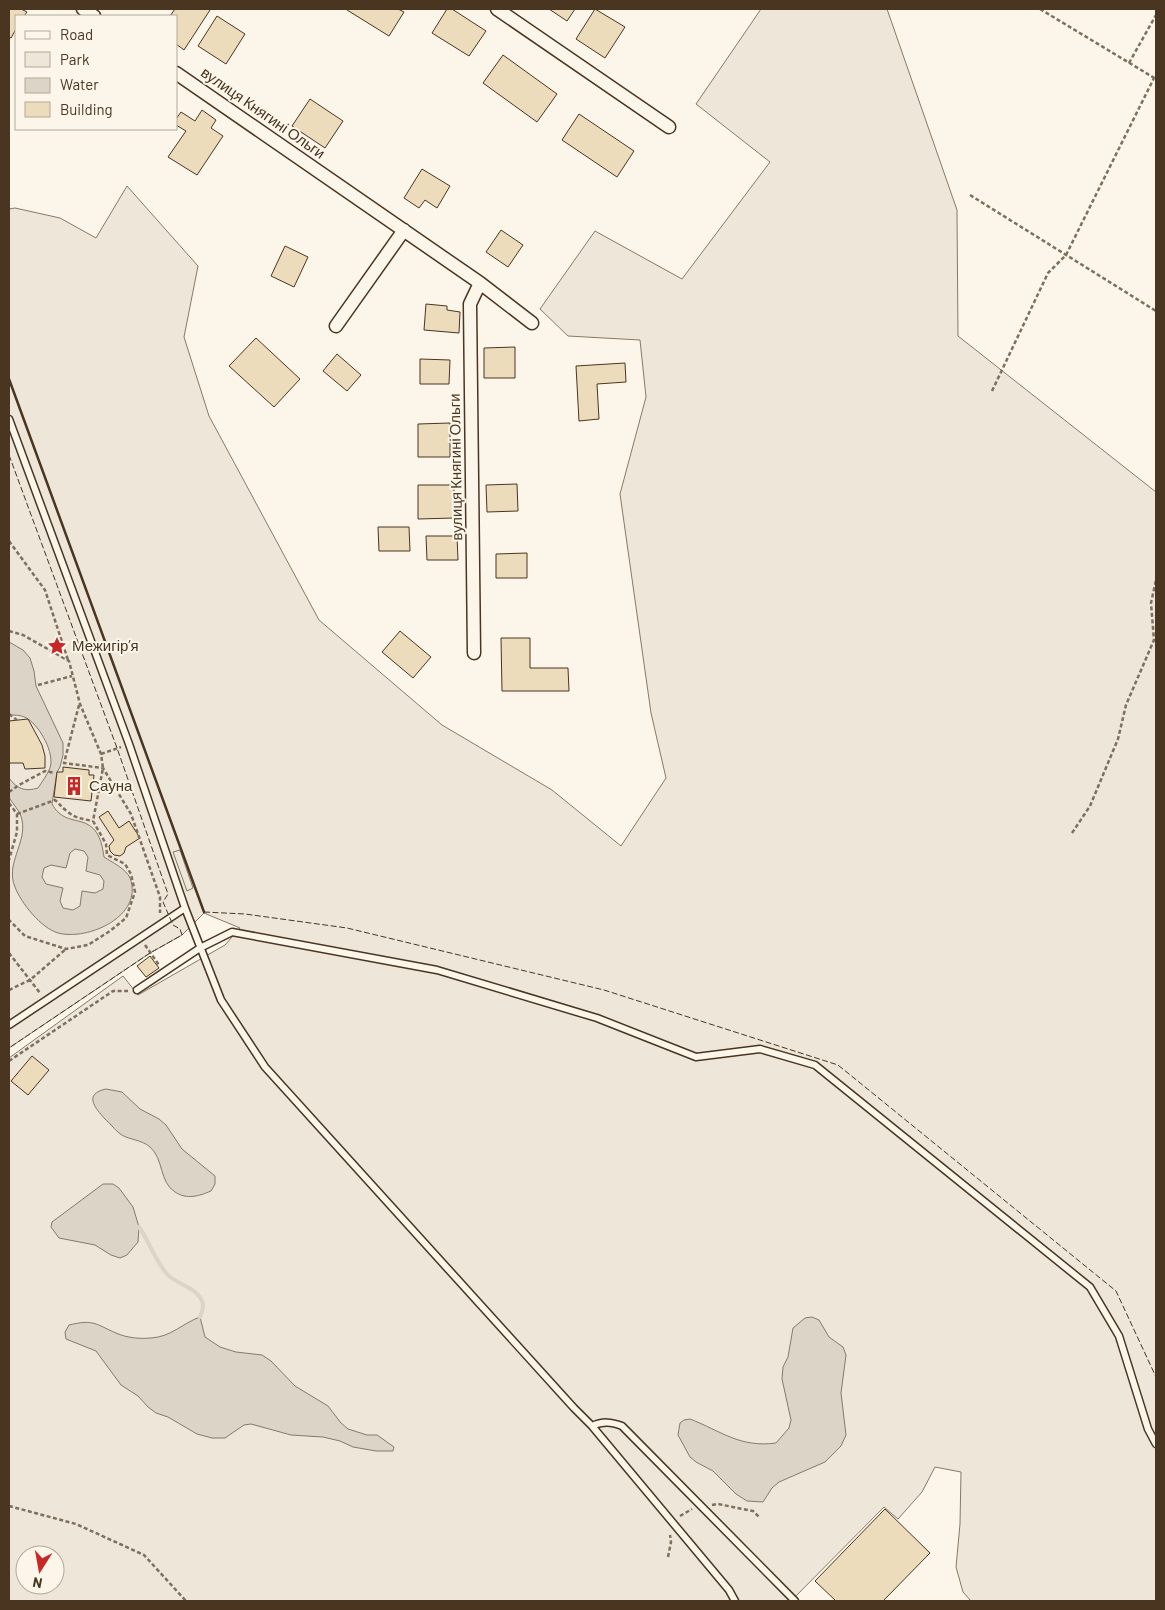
<svg xmlns="http://www.w3.org/2000/svg" width="1165" height="1610" viewBox="0 0 1165 1610" font-family="Barlow,sans-serif">
  <style>
    .green { fill: #ede6d9; stroke: #887966; fill-rule: evenodd }
    .parking { fill: #ede7d9; stroke: #887966 }
    .water { fill: #dcd4c6; stroke: #887966; fill-rule: evenodd }
    .lines { fill: none; stroke-linecap: round; stroke-linejoin: round }
    .stream { stroke: #dcd4c6; stroke-width: 4 }
    .building { fill: #ecdcbc; stroke: #4a3520 }
    .service-casing { stroke: #4a3520; stroke-width: 9 }
    .minor-casing { stroke: #4a3520; stroke-width: 15 }
    .path { stroke: #7f6f5c; stroke-width: 2.5; stroke-dasharray: 4 2.5; stroke-linecap: butt }
    .service { stroke: #fbf6e9; stroke-width: 6 }
    .minor { stroke: #fbf6e9; stroke-width: 12 }
    .fence { stroke: #4a3520; stroke-width: 1; stroke-dasharray: 6 2.5; stroke-linecap: butt }
    .wall { stroke: #4a3520; stroke-width: 2.5 }
    .labels { text-anchor: middle; stroke-width: 4; stroke-linejoin: round; paint-order: stroke }
    .street-label { font-size: 15px; fill: #4a3520; stroke: #fbf6e9 }
    .poi-label { font-size: 15px; fill: #4a3520; stroke: #fbf6e9; text-anchor: start }
  </style>
  <rect width="100%" height="100%" fill="#fbf6e9"/>
  <path class="green" d="M 761,9 L 887,9 L 957,210 L 958,336 L 1156,492 L 1156,1601 L 971,1601 L 963,1592 L 956,1567 L 960,1524 L 961,1472 L 935,1467 L 922,1492 L 898,1519 L 884,1507 L 791,1601 L 9,1601 L 9,1058 L 123,976 L 138,995 L 225,945 L 240,928 L 204,913 L 182,935 L 150,953 L 9,1048 L 9,209 L 15,208 L 60,218 L 96,238 L 127,186 L 198,266 L 184,337 L 209,416 L 319,620 L 442,725 L 552,790 L 621,846 L 666,778 L 651,713 L 620,494 L 646,397 L 640,340 L 568,336 L 540,309 L 595,231 L 682,279 L 770,162 L 696,104 ZM 25,1555 L 55,1555 L 55,1585 L 25,1585 Z"/>
  <path class="parking" d="M 180,850 L 193,888 L 187,891 L 173,852 Z"/>
  <path class="water" d="M 9,642 L 23,650 L 30,658 L 34,671 L 36,686 L 63,743 L 63,755 L 60,767 L 57,772 L 52,804 C 54,807 56,811 59,813 C 67,820 77,820 85,823 C 99,829 102,843 104,857 C 112,862 126,869 130,878 C 144,916 88,941 58,933 C 41,928 21,903 15,887 C 5,864 27,843 22,820 C 20,810 13,805 9,797 C 7,792 9,783 9,778 C 17,789 25,792 38,788 C 42,782 47,775 50,768 C 55,753 40,727 28,719 C 23,715 15,715 9,715 ZM 75,849 L 84,851 L 88,857 L 86,871 L 100,875 L 104,881 L 103,889 L 95,893 L 82,891 L 80,906 L 73,910 L 63,908 L 60,901 L 63,888 L 46,884 L 42,877 L 44,868 L 51,865 L 66,868 L 70,853 Z
    M 106,1089 L 122,1092 L 140,1109 L 159,1119 L 166,1125 L 182,1149 L 215,1176 L 215,1184 L 211,1191 C 199,1196 187,1200 175,1192 C 159,1182 164,1159 150,1147 C 141,1139 127,1140 119,1133 C 114,1129 110,1123 105,1119 C 95,1108 83,1094 106,1089 Z
    M 103,1184 L 113,1184 L 119,1188 L 133,1207 L 139,1227 L 138,1242 L 132,1249 L 127,1255 L 120,1258 L 111,1255 L 95,1245 L 59,1238 L 51,1227 L 52,1222 Z
    M 200,1317 L 205,1337 L 220,1347 L 236,1352 L 262,1355 L 271,1361 L 295,1386 L 328,1406 L 341,1423 L 348,1429 L 367,1435 L 377,1435 L 394,1447 L 393,1451 L 376,1451 L 353,1447 L 340,1441 L 323,1437 L 291,1435 L 251,1424 L 244,1425 L 225,1438 L 212,1438 L 197,1434 L 168,1417 L 156,1413 L 148,1407 L 138,1396 L 121,1385 L 96,1351 L 66,1339 L 65,1332 L 69,1325 C 94,1319 95,1324 116,1333 C 127,1338 140,1339 151,1338 C 171,1337 183,1323 200,1317 Z
    M 812,1317 L 819,1320 L 829,1337 L 843,1347 L 846,1355 L 841,1393 L 846,1435 L 841,1446 L 825,1462 L 779,1482 L 772,1488 L 763,1502 L 747,1501 L 736,1494 L 713,1471 L 696,1462 L 690,1457 L 678,1435 L 680,1423 L 684,1420 L 690,1419 C 721,1431 740,1448 776,1443 L 789,1428 L 791,1420 L 782,1379 L 783,1367 L 788,1357 L 793,1328 L 805,1318 Z"/>
  <g class="lines">
    <path class="stream" d="M 139,1227 C 149,1241 156,1262 167,1274 C 176,1284 195,1287 201,1299 C 205,1305 202,1311 200,1317"/>
  </g>
  <path class="building" d="M 9,9 L 21,9 L 27,12 L 24,16 L 16,16 L 16,29 L 11,38 L 9,37 Z
    M 175,9 L 207,9 L 210,10 L 184,50 L 176,44 L 176,16 L 170,16 Z
    M 348,9 L 398,9 L 404,12 L 389,36 L 347,10 Z
    M 447,9 L 452,9 L 486,31 L 469,56 L 432,33 Z
    M 549,9 L 575,9 L 567,21 Z
    M 595,9 L 625,27 L 605,58 L 576,39 Z
    M 217,16 L 245,34 L 226,64 L 198,46 Z
    M 503,55 L 557,94 L 537,122 L 483,83 Z
    M 310,99 L 343,121 L 325,148 L 292,126 Z
    M 202,110 L 216,120 L 211,128 L 223,136 L 197,175 L 168,157 L 186,131 L 176,125 L 176,119 L 181,112 L 195,121 Z
    M 579,114 L 634,151 L 617,177 L 562,140 Z
    M 422,169 L 450,186 L 437,208 L 425,200 L 419,208 L 404,198 Z
    M 501,230 L 523,245 L 508,267 L 486,252 Z
    M 285,246 L 308,257 L 294,287 L 271,276 Z
    M 426,304 L 447,306 L 447,310 L 460,312 L 459,333 L 424,330 Z
    M 256,338 L 300,379 L 274,407 L 229,366 Z
    M 515,347 L 515,378 L 484,378 L 484,348 Z
    M 337,354 L 361,375 L 347,391 L 323,371 Z
    M 420,359 L 450,360 L 449,384 L 420,384 Z
    M 625,363 L 626,382 L 597,384 L 599,419 L 579,421 L 576,366 Z
    M 450,423 L 450,457 L 418,457 L 418,424 Z
    M 517,484 L 518,511 L 487,512 L 486,485 Z
    M 418,485 L 454,485 L 454,518 L 418,519 Z
    M 378,527 L 409,527 L 410,551 L 379,551 Z
    M 426,536 L 457,536 L 458,560 L 427,560 Z
    M 527,553 L 527,578 L 496,578 L 496,554 Z
    M 400,631 L 431,657 L 413,678 L 382,652 Z
    M 501,638 L 530,638 L 530,668 L 568,668 L 569,691 L 502,691 Z
    M 28,719 L 42,745 L 45,756 L 45,768 L 25,769 L 23,763 L 9,763 L 9,721 Z
    M 63,767 L 89,770 L 89,775 L 94,775 L 91,801 L 54,797 L 57,772 L 63,772 Z
    M 108,811 L 119,828 L 129,821 L 140,838 L 126,847 L 124,853 L 120,856 L 114,855 L 110,851 L 109,846 L 114,840 L 99,817 Z
    M 150,956 L 159,968 L 146,977 L 137,966 Z
    M 32,1056 L 49,1070 L 28,1095 L 11,1081 Z
    M 885,1509 L 930,1553 L 883,1601 L 836,1601 L 815,1581 Z"/>
  <g class="lines">
    <g class="service-casing">
      <path id="service" d="M 9,419 L 129,744 L 185,908 L 221,1000 L 265,1067 L 574,1408 L 592,1426 L 729,1590 L 735,1601
        M 137,990 L 200,948 L 232,932 L 437,970 L 597,1018 L 696,1057 L 760,1049 L 815,1065 L 1090,1287 L 1119,1336 L 1148,1429 L 1156,1444
        M 9,1025 L 185,908
        M 592,1426 C 603,1421 611,1422 622,1426 L 795,1601"/>
    </g>
    <g class="minor-casing">
      <path id="minor" d="M 83,9 L 94,16
        M 497,9 L 669,127
        M 176,73 L 480,283 L 532,323
        M 336,326 L 404,230
        M 474,653 L 470,304 L 480,283"/>
    </g>
    <path class="path" d="M 1040,9 L 1156,79
      M 1129,63 L 1156,15
      M 970,195 L 1156,311
      M 992,391 L 1048,273 L 1066,255 L 1154,78
      M 9,541 L 45,590 L 68,660
      M 9,631 L 23,635 L 69,661 L 80,704 L 101,754 L 103,768 L 93,821 L 106,844 L 107,855 L 125,864 L 131,874 L 135,892 L 126,918 L 110,931 L 88,945 L 66,949 L 25,936 L 9,920
      M 38,685 L 72,676
      M 79,705 L 64,763 L 103,768 L 131,814 L 160,897 L 160,913
      M 9,714 L 17,720
      M 101,754 L 121,747
      M 9,792 L 19,785 L 45,771 L 55,773
      M 9,803 L 17,814 L 17,832 L 9,860
      M 17,814 L 55,800 C 60,804 62,808 67,811 C 74,818 83,819 93,821
      M 1072,833 L 1090,806 L 1118,739 L 1126,705 L 1154,640 L 1151,603 L 1156,580
      M 145,945 L 159,965
      M 9,953 L 40,993
      M 9,990 L 30,980 L 66,949
      M 9,1061 L 113,991 L 128,991
      M 712,1505 L 718,1504 L 753,1511 L 760,1518
      M 9,1506 L 76,1524 L 144,1555 L 186,1601
      M 680,1516 L 692,1509
      M 668,1557 L 671,1542 L 670,1535"/>
    <use href="#service" class="service"/>
    <use href="#minor" class="minor"/>
    <path class="fence" d="M 9,455 L 117,748 L 168,894 L 163,902 L 173,925 L 180,929 L 182,935 L 150,953 L 9,1048
      M 204,912 L 245,914 L 347,928 L 604,990 L 838,1065 L 1116,1291 L 1156,1377"/>
    <path class="wall" d="M 9,379 L 204,912"/>
  </g>
  <defs>
    <g id="sight-bare" transform="scale(1.5)"><path d="M0-6L1.8-2.2L6-1.7L2.9 1.2L3.7 5.4L0 3.3L-3.7 5.4L-2.9 1.2L-6-1.7L-1.8-2.2Z" fill="#c62828" stroke="#fbf6e9" stroke-width="2.5" paint-order="stroke"/></g>
    <g id="building-bare" transform="scale(1.5)"><path d="M-4-6H4V6H1V3H-1V6H-4ZM-2.5-4.3h1.7v1.8h-1.7ZM.8-4.3h1.7v1.8H.8ZM-2.5-1h1.7V.8h-1.7ZM.8-1h1.7V.8H.8Z" fill="#c62828" stroke="#fbf6e9" stroke-width="2.5" paint-order="stroke"/></g>
  </defs>
  <g fill-rule="evenodd">
    <use href="#sight-bare" x="57" y="646"/>
    <use href="#building-bare" x="74" y="786"/>
  </g>
  <g class="labels">
    <g class="street-label">
      <text transform="translate(263 113) rotate(35)" y="5">вулиця Княгині Ольги</text>
      <text transform="translate(456 467) rotate(-91)" y="5">вулиця Княгині Ольги</text>
    </g>
    <g class="poi-label">
      <text x="72" y="651">Межигір’я</text>
      <text x="89" y="791">Сауна</text>
    </g>
  </g>
  <rect width="1165" height="1610" fill="none" stroke="#4a3520" stroke-width="20"/>
  <rect x="15" y="15" width="162" height="115" fill="#fbf6e9" stroke="#b4a999"/>
  <rect x="25" y="31" width="25" height="8" fill="#fbf6e9" stroke="#b4a999"/>
  <text x="60" y="40" font-size="15" fill="#4a3520">Road</text>
  <rect x="25" y="52" width="25" height="15" fill="#ede6d9" stroke="#b4a999"/>
  <text x="60" y="65" font-size="15" fill="#4a3520">Park</text>
  <rect x="25" y="78" width="25" height="15" fill="#dcd4c6" stroke="#b4a999"/>
  <text x="60" y="90" font-size="15" fill="#4a3520">Water</text>
  <rect x="25" y="102" width="25" height="15" fill="#ecdcbc" stroke="#b4a999"/>
  <text x="60" y="115" font-size="15" fill="#4a3520">Building</text>
  <g transform="translate(40 1570) rotate(191)"><circle r="24" fill="#fbf6e9" stroke="#b4a999"/>
  <path d="M0-4L9 19L0 12L-9 19Z" fill="#c62828"/>
  <text y="-8" font-size="14" font-weight="bold" text-anchor="middle" fill="#4a3520">N</text>
  </g>
</svg>
